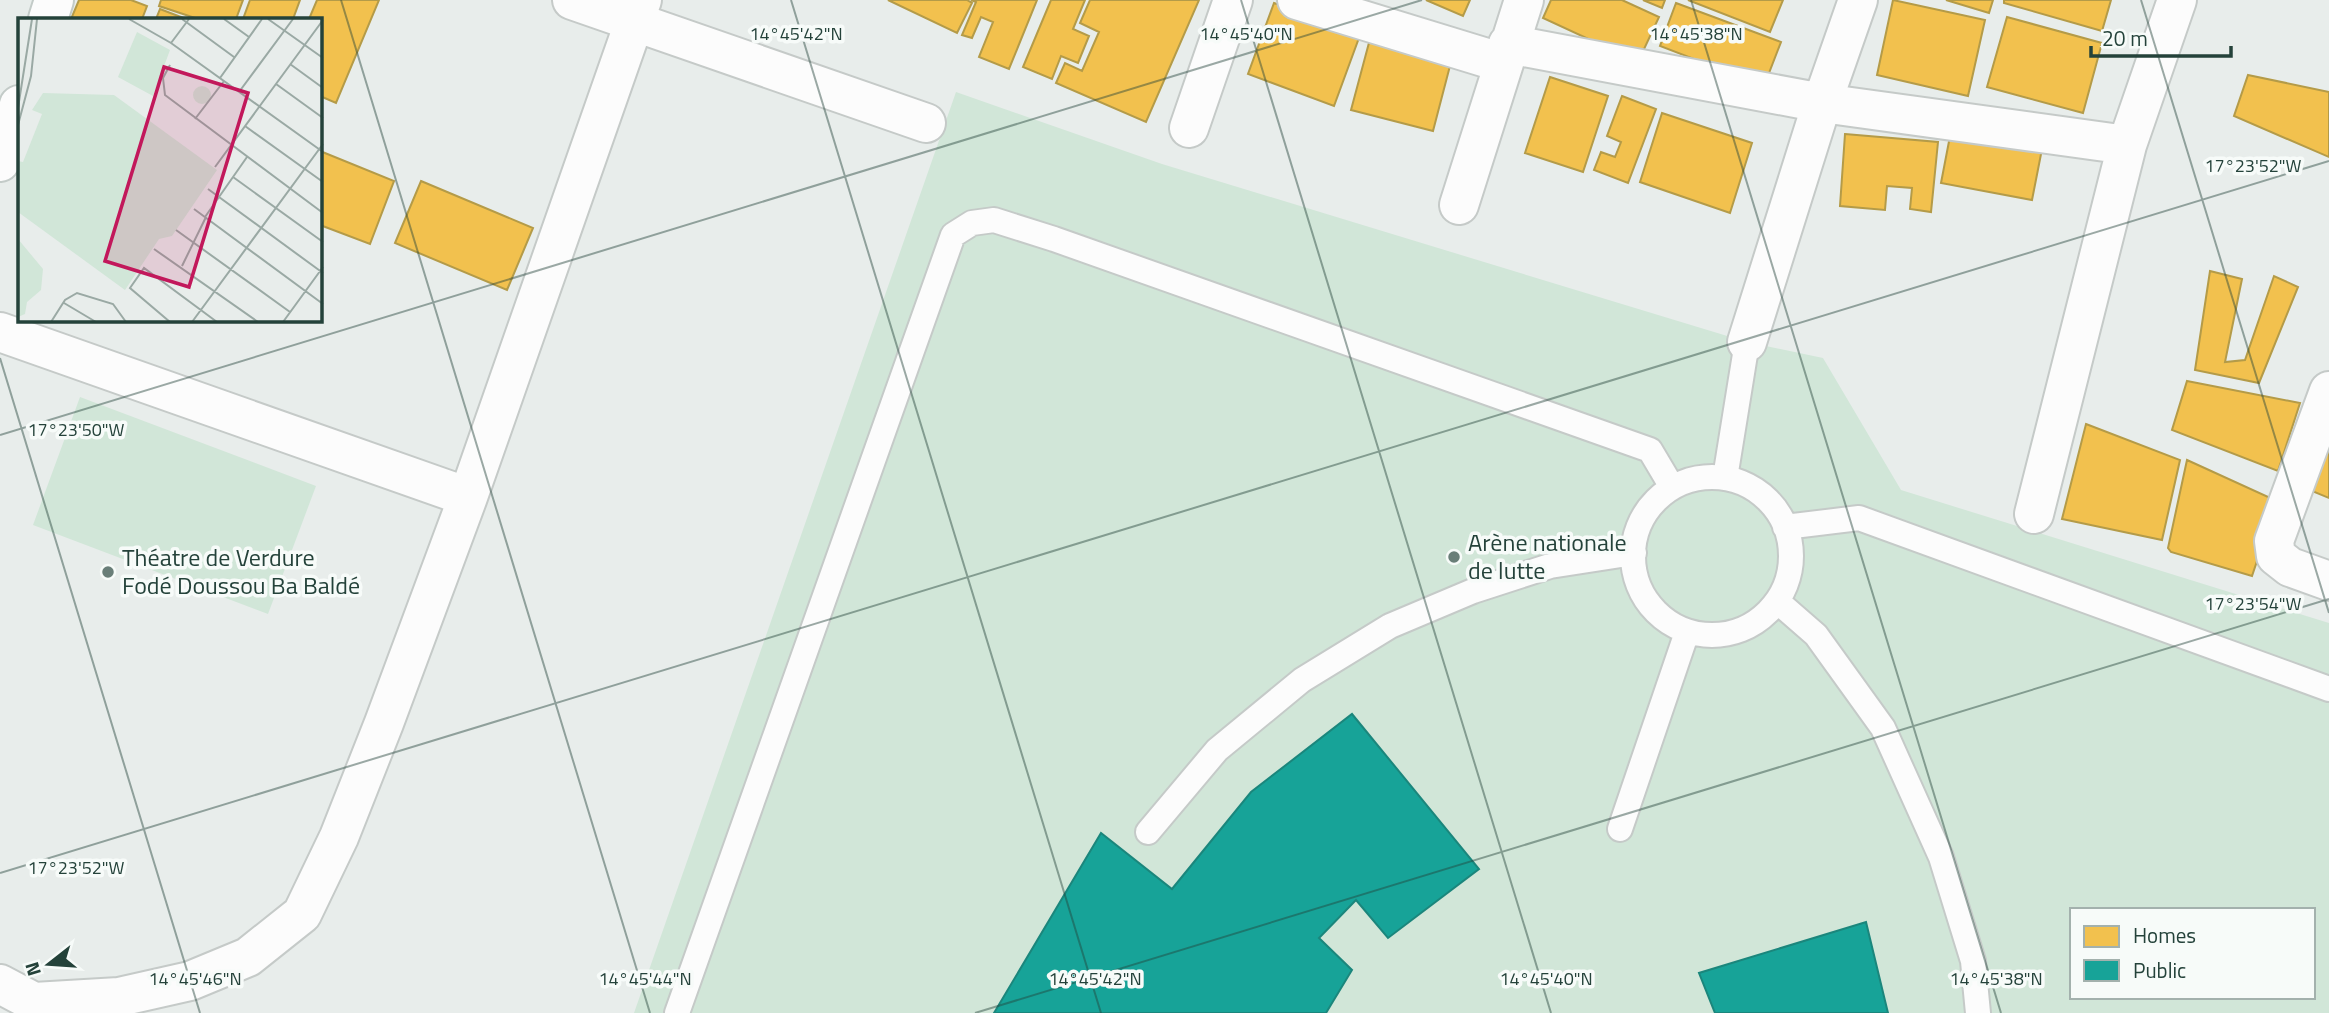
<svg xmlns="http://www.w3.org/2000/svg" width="2329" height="1013" viewBox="0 0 2329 1013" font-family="'Titillium Web',sans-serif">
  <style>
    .green { fill: #d1e6d8; fill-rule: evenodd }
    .homes { fill: #f2c14e; stroke: #b49b48; stroke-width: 2 }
    .public { fill: #17a398; stroke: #1b867c; stroke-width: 2 }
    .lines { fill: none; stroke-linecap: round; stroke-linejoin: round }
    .lane-casing { stroke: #c5cac8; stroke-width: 28 }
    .street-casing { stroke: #c5cac8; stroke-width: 42 }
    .secondary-casing { stroke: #c3cbc8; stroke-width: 42 }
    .lane { stroke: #fcfcfc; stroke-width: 24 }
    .street { stroke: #fcfcfc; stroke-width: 38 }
    .secondary { stroke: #fcfcfc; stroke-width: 38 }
    .ticks { fill: none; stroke: #24423a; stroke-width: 2; stroke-opacity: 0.45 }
    .poi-dot { fill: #697e78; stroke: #f7fbf9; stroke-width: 2.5 }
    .labels { text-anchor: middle; stroke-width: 7; stroke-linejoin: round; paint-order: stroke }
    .poi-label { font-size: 24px; fill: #24423a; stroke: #f7fbf9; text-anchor: start }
    .inset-road { fill: none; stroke: #9aa9a4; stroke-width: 2 }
    .view { fill: #c2185b; fill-opacity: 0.15; stroke: #c2185b; stroke-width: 3.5 }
    .inset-edge { fill: none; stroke: #24423a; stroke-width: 3.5 }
    .ticks-label { font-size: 18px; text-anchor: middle; fill: #24423a; stroke: #f7fbf9; stroke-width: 7; stroke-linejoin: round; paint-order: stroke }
  </style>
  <rect width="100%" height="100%" fill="#e8edeb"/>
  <path class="green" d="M 956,92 L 1162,164 L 1747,342 L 1823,358 L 1901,490 L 2329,623 L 2329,1013 L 634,1013 ZM 2072,910 L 2313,910 L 2313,997 L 2072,997 Z
    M 80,397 L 316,486 L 268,614 L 33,525 Z"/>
  <path class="homes" d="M 79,0 L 131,0 L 147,6 L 142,19 L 71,19 Z
    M 161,0 L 243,0 L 236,19 L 198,19 L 159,6 Z
    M 250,0 L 300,0 L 293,19 L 243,19 Z
    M 317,0 L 379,0 L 336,103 L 320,96 L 320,19 L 309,19 Z
    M 888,0 L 967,0 L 972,3 L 957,33 Z
    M 971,0 L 1037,0 L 1009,69 L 979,57 L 993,22 L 981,17 L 972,38 L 962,35 L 976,2 Z
    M 1051,0 L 1085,0 L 1073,29 L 1089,36 L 1078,63 L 1061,56 L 1052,79 L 1023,67 Z
    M 1090,0 L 1199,0 L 1146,122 L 1056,83 L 1065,63 L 1082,71 L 1099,32 L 1080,23 Z
    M 1426,0 L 1470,0 L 1463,16 Z
    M 1551,0 L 1622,0 L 1659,17 L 1638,62 L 1543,18 Z
    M 1643,0 L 1665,0 L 1662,8 Z
    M 1688,0 L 1783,0 L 1770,32 Z
    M 1893,0 L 1985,20 L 1968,96 L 1877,75 Z
    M 1946,0 L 1993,0 L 1989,13 Z
    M 2004,0 L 2111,0 L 2102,31 L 2004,3 Z
    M 1274,3 L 1360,35 L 1334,106 L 1248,74 Z
    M 1676,3 L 1781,42 L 1764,86 L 1660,46 Z
    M 160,9 L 186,19 L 156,19 Z
    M 2007,17 L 2102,43 L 2083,113 L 1987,87 Z
    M 1370,39 L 1451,62 L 1433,131 L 1351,110 Z
    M 2248,75 L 2329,92 L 2329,157 L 2234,116 Z
    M 1550,77 L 1608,96 L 1583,172 L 1525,153 Z
    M 1622,96 L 1656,109 L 1628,183 L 1594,170 L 1601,152 L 1615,157 L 1621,142 L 1607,136 Z
    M 1662,113 L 1752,143 L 1730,213 L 1640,182 Z
    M 1951,131 L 2042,149 L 2032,200 L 1941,183 Z
    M 1845,134 L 1938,142 L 1931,212 L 1910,209 L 1912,188 L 1887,186 L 1885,210 L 1840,206 Z
    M 320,151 L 394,181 L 370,244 L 320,225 Z
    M 421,181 L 533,228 L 507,290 L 395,243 Z
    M 2210,271 L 2242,279 L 2225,362 L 2245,360 L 2274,276 L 2298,287 L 2259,383 L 2195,370 Z
    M 2187,381 L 2300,403 L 2278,471 L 2172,430 Z
    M 2086,424 L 2180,460 L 2162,540 L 2062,519 Z
    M 2329,446 L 2329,498 L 2312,491 Z
    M 2187,460 L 2277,501 L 2252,576 L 2171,552 L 2168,548 Z"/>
  <path class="public" d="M 1352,714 L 1479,869 L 1388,938 L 1356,900 L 1319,938 L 1352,970 L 1326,1013 L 994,1013 L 1101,833 L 1172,889 L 1251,792 Z
    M 1866,922 L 1888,1013 L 1715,1013 L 1699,973 Z"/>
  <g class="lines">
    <g class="lane-casing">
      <path id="lane" d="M1633 556a79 79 0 1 1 158 0a79 79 0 1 1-158 0Z
        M 1725,478 L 1747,342
        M 1785,527 L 1859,518 L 2329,689
        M 1777,601 L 1816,635 L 1883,728 L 1941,857 L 1973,961 L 1978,1013
        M 1620,829 L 1687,632
        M 1148,832 L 1217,750 L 1302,680 L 1390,626 L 1473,591 L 1550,566 L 1634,553
        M 677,1013 L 953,235 L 972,223 L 994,220 L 1054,239 L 1650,450 L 1672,487"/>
    </g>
    <g class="street-casing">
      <path id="street" d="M 572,0 L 926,123
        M 1297,0 L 1503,63
        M 1508,44 L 1822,103 L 2127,145
        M 1189,128 L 1233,0
        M 1459,205 L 1524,0
        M 0,332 L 468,497
        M 1747,342 L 1822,103 L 1858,0
        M 2329,391 L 2274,541 L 2276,556 L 2290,567 L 2329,581
        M 2034,514 L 2127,145 L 2177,0
        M 0,984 L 34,1002 L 119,997 L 190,981 L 248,957 L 302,914 L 339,837 L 384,723 L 468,497 L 642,0"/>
    </g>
    <g class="secondary-casing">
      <path id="secondary" d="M 48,19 L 54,0
        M 0,162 L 19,105"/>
    </g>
    <use href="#lane" class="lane"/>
    <use href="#street" class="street"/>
    <use href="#secondary" class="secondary"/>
  </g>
  <path class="ticks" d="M 341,0 L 650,1013M 791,0 L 1101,1013M 1241,0 L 1551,1013M 1691,0 L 2001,1013M 2141,0 L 2329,613M 0,358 L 200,1013M 0,435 L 1422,0M 0,873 L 2329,161M 975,1013 L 2329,599"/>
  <g class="poi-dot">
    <circle cx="1454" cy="557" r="7"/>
    <circle cx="108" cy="572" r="7"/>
  </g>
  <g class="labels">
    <g class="poi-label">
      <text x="1468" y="551">Arène nationale<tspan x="1468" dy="28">de lutte</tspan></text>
      <text x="122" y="566">Théatre de Verdure<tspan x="122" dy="28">Fodé Doussou Ba Baldé</tspan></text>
    </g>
  </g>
  <g transform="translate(18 18)">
    <rect width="304" height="304" fill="#e8edeb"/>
    <path d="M 119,14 L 152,32 L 135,78 L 100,59 ZM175 77a9 9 0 1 1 18 0a9 9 0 1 1-18 0ZM 25,75 L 96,77 L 199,152 L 154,218 L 141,221 L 107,272 L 0,194 L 0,143 L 5,144 L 24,96 L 14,92 ZM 0,221 L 25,251 L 23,272 L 9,284 L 7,296 L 0,299 Z" fill="#d1e6d8"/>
    <path class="inset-road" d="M 111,1 L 153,25 L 305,134M 164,1 L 216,39M 206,1 L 231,19M 250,1 L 305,40M 153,25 L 171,1M 272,46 L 305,70M 152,47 L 145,60 L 147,77 L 305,195M 202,60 L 244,1M 258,66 L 305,100M 221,74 L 275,1M 0,90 L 14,1M 177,101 L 206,63M 0,107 L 13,58 L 19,1M 227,108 L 305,164M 197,149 L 305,2M 215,159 L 305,224M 190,171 L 305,255M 176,191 L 305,286M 187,199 L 229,139M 158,212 L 272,294M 136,231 L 240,304M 164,248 L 188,199M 46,285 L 78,304M 33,304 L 47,282 L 59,275 L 95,286 L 108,304M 152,304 L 112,270 L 126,250 L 199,304M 174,304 L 305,126M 265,304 L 305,249"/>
    <path class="view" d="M 146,49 L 230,75 L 171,269 L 87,243 Z"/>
    <rect width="304" height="304" class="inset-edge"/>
  </g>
  <g class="ticks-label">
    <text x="796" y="40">14°45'42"N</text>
    <text x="1246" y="40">14°45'40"N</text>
    <text x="1696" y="40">14°45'38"N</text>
    <text x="2253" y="172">17°23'52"W</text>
    <text x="76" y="436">17°23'50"W</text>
    <text x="2253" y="610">17°23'54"W</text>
    <text x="76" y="874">17°23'52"W</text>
    <text x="195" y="985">14°45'46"N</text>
    <text x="645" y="985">14°45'44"N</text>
    <text x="1095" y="985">14°45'42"N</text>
    <text x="1546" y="985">14°45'40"N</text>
    <text x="1996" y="985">14°45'38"N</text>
  </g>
  <rect x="2070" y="908" width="245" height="91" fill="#f7fbf9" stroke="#a3b1ad" stroke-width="2"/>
  <rect x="2084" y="926" width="35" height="21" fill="#f2c14e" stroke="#a3b1ad" stroke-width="2"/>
  <text x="2133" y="943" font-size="21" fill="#24423a">Homes</text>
  <rect x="2084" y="960" width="35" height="21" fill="#17a398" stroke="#a3b1ad" stroke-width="2"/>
  <text x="2133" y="978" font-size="21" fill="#24423a">Public</text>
  <g transform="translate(49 964) rotate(253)" stroke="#f7fbf9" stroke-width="5" paint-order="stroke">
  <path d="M0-5L12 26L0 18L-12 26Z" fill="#24423a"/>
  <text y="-10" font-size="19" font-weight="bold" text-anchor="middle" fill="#24423a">N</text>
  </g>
  <path d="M2091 46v10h140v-10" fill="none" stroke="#24423a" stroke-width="3.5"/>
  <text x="2102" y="46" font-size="21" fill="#24423a" stroke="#f7fbf9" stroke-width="5" paint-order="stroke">20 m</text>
</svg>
